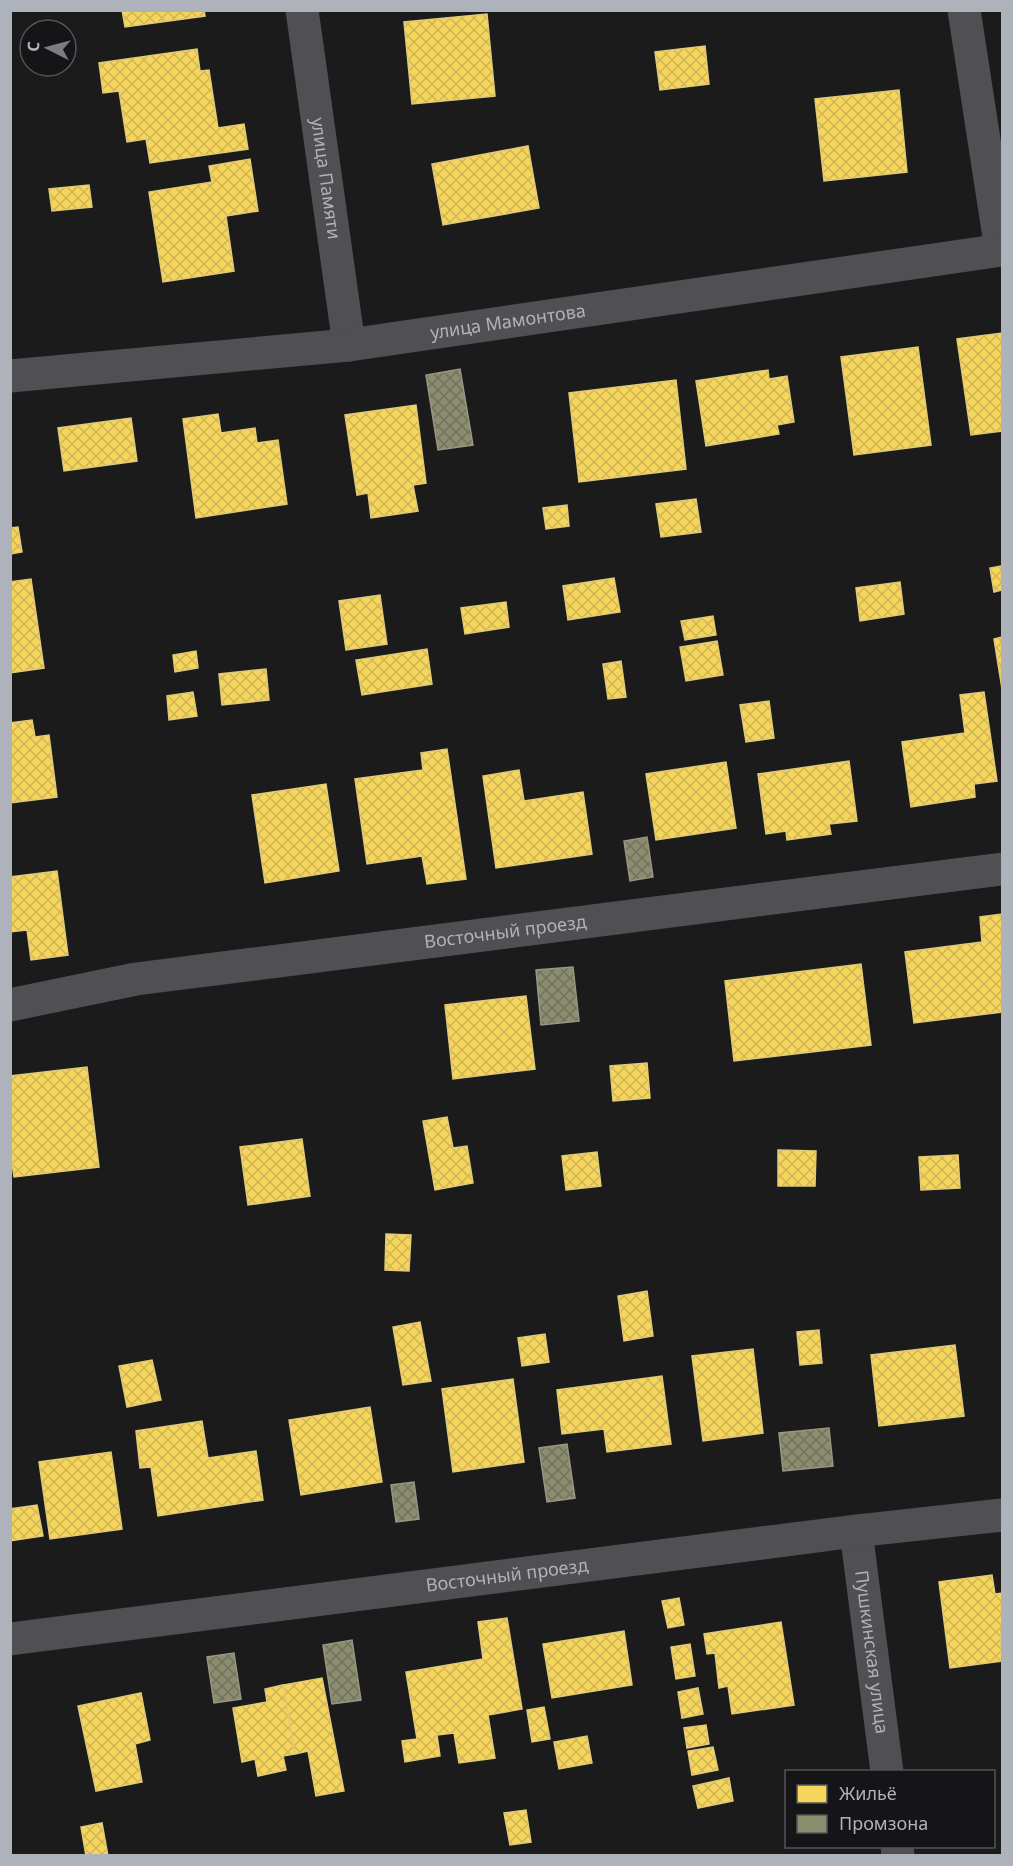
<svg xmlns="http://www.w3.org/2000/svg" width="1013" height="1866" viewBox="0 0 1013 1866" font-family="'Noto Sans',sans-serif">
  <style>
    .homes { fill: url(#homes-cross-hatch); stroke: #e0ca78; stroke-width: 1.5 }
    .industry { fill: url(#industry-cross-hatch); stroke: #969785; stroke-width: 1.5 }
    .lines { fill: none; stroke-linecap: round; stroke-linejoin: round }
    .minor { stroke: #505054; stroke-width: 33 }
    .labels { text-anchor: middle; stroke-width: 6; stroke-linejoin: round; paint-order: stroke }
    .street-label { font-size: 18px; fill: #aeb2ba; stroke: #151517 }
  </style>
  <defs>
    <pattern id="homes-cross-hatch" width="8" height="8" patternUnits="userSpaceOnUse" patternTransform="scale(1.5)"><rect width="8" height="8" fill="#f6d55c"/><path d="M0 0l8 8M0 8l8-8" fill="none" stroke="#cfb555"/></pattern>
    <pattern id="industry-cross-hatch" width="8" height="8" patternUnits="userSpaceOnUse" patternTransform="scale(1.5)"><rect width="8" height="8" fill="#8c8c6e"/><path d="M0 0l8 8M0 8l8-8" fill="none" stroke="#72725e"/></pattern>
  </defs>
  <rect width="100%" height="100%" fill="#1b1b1b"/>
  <path class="homes" d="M 122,10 L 204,10 L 205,16 L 125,27 Z
    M 487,14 L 495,96 L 412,104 L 404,22 Z
    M 705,46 L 709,84 L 660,90 L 655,52 Z
    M 197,49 L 200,71 L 209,70 L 218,128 L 244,124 L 248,149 L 150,163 L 146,139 L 127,142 L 119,91 L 103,93 L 99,63 Z
    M 899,90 L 907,172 L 824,181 L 815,99 Z
    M 528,146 L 539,208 L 443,225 L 432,164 Z
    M 250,159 L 258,211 L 226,216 L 234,271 L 163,282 L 149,192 L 212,182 L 209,166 Z
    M 89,185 L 92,207 L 52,211 L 49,189 Z
    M 1002,333 L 1002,431 L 971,435 L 957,339 Z
    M 918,347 L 931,445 L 854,455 L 841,357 Z
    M 768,370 L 769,379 L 787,376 L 794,422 L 777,425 L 779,434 L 706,446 L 696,381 Z
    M 676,380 L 686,469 L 579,482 L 569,393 Z
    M 416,405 L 426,483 L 413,485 L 418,511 L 371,518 L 368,493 L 357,495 L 345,415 Z
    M 218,414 L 221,433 L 255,428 L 257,443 L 278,440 L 287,504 L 196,518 L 183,419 Z
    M 131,418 L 137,461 L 64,471 L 58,428 Z
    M 696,499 L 701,532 L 661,537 L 656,504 Z
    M 567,505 L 569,526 L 546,529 L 543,508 Z
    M 18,527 L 22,552 L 10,554 L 10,528 Z
    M 1002,566 L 1002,590 L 994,592 L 990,568 Z
    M 614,578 L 620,612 L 568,620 L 563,586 Z
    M 31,579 L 44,668 L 10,673 L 10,582 Z
    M 900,582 L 904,614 L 860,621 L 856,588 Z
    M 380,595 L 387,644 L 346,650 L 339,601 Z
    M 506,602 L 509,627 L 465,634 L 461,608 Z
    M 713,616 L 716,635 L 685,640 L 681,621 Z
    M 1002,637 L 1002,689 L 994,639 Z
    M 717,641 L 723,675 L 686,681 L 680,647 Z
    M 427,649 L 432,684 L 362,695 L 356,660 Z
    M 196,651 L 198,668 L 175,672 L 173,655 Z
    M 621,661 L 626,697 L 608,699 L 603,664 Z
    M 266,669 L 269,700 L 222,705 L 219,674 Z
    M 193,692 L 197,716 L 169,720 L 167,696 Z
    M 984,692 L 997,781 L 974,784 L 975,797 L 911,807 L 902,742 L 965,733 L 960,695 Z
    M 769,701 L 774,738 L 746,742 L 740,705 Z
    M 32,720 L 35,737 L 49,735 L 57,797 L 10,803 L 10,723 Z
    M 447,749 L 466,879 L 427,884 L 422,856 L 367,864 L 355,779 L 423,770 L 421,753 Z
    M 849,761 L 857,821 L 829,824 L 831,834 L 787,840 L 786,831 L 766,834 L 758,774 Z
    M 726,762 L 736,828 L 656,840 L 646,774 Z
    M 519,770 L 524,801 L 583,792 L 592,854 L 496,868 L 483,776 Z
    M 326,784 L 339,871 L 265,883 L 252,795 Z
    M 57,871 L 68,955 L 31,960 L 27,930 L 10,932 L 10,877 Z
    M 1002,914 L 1002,1012 L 914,1023 L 905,952 L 982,942 L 980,917 Z
    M 861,964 L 871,1045 L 734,1061 L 725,981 Z
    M 526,996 L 535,1069 L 453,1079 L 445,1005 Z
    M 647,1063 L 650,1098 L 613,1101 L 610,1066 Z
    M 87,1067 L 99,1167 L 14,1177 L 10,1149 L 10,1076 Z
    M 447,1117 L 453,1148 L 467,1146 L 473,1183 L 435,1190 L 423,1121 Z
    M 302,1139 L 310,1196 L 248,1205 L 240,1147 Z
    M 778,1150 L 816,1151 L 815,1186 L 778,1186 Z
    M 597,1152 L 601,1186 L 566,1190 L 562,1156 Z
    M 958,1155 L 960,1188 L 921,1190 L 919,1157 Z
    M 386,1234 L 411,1235 L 409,1271 L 385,1270 Z
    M 647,1291 L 653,1336 L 624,1341 L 618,1296 Z
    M 420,1322 L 431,1381 L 403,1385 L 393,1327 Z
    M 819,1330 L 822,1363 L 800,1365 L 797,1332 Z
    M 545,1334 L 549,1362 L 522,1366 L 518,1338 Z
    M 955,1345 L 964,1416 L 879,1426 L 871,1355 Z
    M 753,1349 L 763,1433 L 703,1441 L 692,1356 Z
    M 152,1360 L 161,1400 L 127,1407 L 119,1366 Z
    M 662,1376 L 671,1444 L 607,1452 L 604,1429 L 562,1434 L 557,1390 Z
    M 513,1379 L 524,1462 L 453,1472 L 442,1389 Z
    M 370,1407 L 382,1482 L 301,1495 L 289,1420 Z
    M 202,1421 L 208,1458 L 256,1451 L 263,1500 L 158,1516 L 151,1467 L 140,1468 L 136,1431 Z
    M 111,1452 L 122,1529 L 50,1539 L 39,1462 Z
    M 37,1505 L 43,1536 L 10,1541 L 10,1509 Z
    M 992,1575 L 995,1594 L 1002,1593 L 1002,1628 L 1000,1629 L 1002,1661 L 950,1668 L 939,1582 Z
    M 679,1598 L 684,1625 L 668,1628 L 662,1601 Z
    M 507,1618 L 522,1709 L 488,1715 L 495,1758 L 459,1763 L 454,1733 L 437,1735 L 440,1756 L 405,1762 L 402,1741 L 417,1739 L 406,1672 L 483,1659 L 478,1622 Z
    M 781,1622 L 794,1705 L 732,1714 L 728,1686 L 719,1688 L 715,1653 L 707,1654 L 704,1634 Z
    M 624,1631 L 632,1685 L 552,1698 L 543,1644 Z
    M 690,1644 L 695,1676 L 676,1679 L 671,1647 Z
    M 322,1678 L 344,1791 L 316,1796 L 308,1751 L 295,1754 L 283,1685 Z
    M 283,1685 L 295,1754 L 283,1756 L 286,1770 L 258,1776 L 255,1759 L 242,1762 L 233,1708 L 267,1702 L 265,1689 Z
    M 698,1688 L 703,1714 L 682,1718 L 678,1692 Z
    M 141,1693 L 150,1740 L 135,1744 L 142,1782 L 96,1791 L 78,1706 Z
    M 544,1707 L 550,1739 L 532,1742 L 527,1710 Z
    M 706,1725 L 709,1744 L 687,1748 L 684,1728 Z
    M 587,1736 L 592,1763 L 559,1769 L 554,1742 Z
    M 713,1747 L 718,1770 L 692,1775 L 688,1751 Z
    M 729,1778 L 733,1801 L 698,1808 L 693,1786 Z
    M 526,1810 L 531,1842 L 510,1845 L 504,1813 Z
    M 102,1823 L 108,1856 L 86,1856 L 81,1827 Z"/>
  <path class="industry" d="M 460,369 L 473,445 L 438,450 L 426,375 Z
    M 647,837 L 653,877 L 630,881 L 624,841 Z
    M 573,967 L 579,1021 L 541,1025 L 536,970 Z
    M 829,1428 L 833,1466 L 783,1471 L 779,1433 Z
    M 567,1444 L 575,1498 L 547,1502 L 539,1448 Z
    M 414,1482 L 419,1519 L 396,1522 L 391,1485 Z
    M 352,1640 L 361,1700 L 332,1704 L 323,1645 Z
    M 234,1653 L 241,1699 L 214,1703 L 207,1657 Z"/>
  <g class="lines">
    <g class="minor">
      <path id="s1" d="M 302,10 L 349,345"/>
      <path d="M 964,10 L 1001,250"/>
      <path id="s2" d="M 10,376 L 349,345 L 1002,250"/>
      <path id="s3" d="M 10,1005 L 136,979 L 1002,869"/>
      <path id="s4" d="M 856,1531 L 887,1772"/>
      <path id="s5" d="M 10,1639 L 856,1531 L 1002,1515"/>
      <path d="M 897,1846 L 898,1856"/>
    </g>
  </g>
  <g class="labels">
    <g class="street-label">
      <text dy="6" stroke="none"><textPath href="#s1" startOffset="170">улица Памяти</textPath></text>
      <text dy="6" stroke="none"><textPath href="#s2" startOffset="501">улица Мамонтова</textPath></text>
      <text dy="6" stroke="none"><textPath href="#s3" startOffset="501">Восточный проезд</textPath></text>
      <text dy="6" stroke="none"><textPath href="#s5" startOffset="501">Восточный проезд</textPath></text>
      <text dy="6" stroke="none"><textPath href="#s4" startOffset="122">Пушкинская улица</textPath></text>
    </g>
  </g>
  <rect width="1013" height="1866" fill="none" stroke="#aeb2ba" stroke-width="24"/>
  <rect x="785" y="1770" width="210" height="78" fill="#151517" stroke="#525458" stroke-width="1.5"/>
  <rect x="797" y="1785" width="30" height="18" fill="#f6d55c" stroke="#525458" stroke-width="1.5"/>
  <text x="839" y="1800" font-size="18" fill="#aeb2ba">Жильё</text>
  <rect x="797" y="1815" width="30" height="18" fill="#8c8c6e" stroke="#525458" stroke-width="1.5"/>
  <text x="839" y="1830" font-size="18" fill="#aeb2ba">Промзона</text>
  <g transform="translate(48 48) rotate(276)"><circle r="28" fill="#151517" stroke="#525458" stroke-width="1.5"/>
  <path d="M0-4.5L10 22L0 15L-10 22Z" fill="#7b7d82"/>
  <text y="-9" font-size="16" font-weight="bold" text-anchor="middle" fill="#aeb2ba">С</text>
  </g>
</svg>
